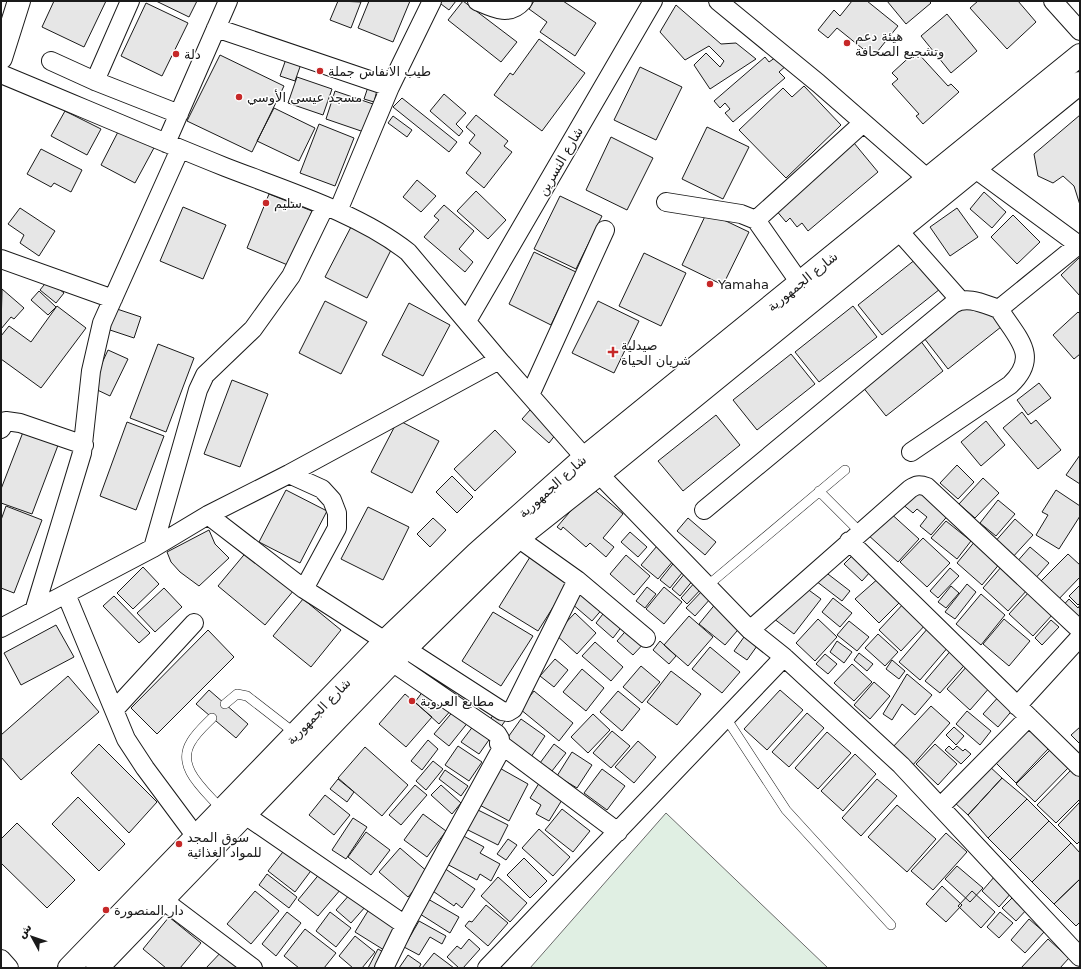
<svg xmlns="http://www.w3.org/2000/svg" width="1081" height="969" viewBox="0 0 1081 969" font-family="'DejaVu Sans','Noto Naskh Arabic',sans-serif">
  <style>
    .green { fill: #e0efe3; stroke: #6a6a6a }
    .building { fill: #e6e6e6; stroke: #1a1a1a }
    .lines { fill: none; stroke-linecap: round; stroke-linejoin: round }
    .service-casing { stroke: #1a1a1a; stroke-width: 10 }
    .minor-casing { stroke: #1a1a1a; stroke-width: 20 }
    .primary-casing { stroke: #1a1a1a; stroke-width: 24 }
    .trunk-casing { stroke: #1a1a1a; stroke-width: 24 }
    .service { stroke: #fff; stroke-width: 9 }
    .minor { stroke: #fff; stroke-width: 18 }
    .primary { stroke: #fff; stroke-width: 22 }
    .trunk { stroke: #fff; stroke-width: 22 }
    .poi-dot { fill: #c62828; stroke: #fff; stroke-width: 1.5 }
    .labels { text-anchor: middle; stroke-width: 3; stroke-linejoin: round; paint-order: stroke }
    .poi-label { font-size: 13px; fill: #1a1a1a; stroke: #fff; text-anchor: start }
    .street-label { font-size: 13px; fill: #1a1a1a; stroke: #fff }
  </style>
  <rect width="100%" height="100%" fill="#fff"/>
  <path class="green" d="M 666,813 L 828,968 L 530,968 Z"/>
  <path class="building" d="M 54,1 L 106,1 L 84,47 L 42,27 Z
    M 156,1 L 197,1 L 189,17 Z
    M 338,1 L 361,2 L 351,28 L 330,20 Z
    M 369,1 L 410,1 L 393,42 L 358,28 Z
    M 437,1 L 456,1 L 449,10 Z
    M 463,1 L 517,42 L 501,62 L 448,20 Z
    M 534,1 L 563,1 L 596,23 L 575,56 L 540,32 L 547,22 L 529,9 Z
    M 852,1 L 867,1 L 898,26 L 873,57 L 837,28 L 828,38 L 818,30 L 834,10 L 840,16 Z
    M 887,1 L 929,1 L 931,3 L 906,24 Z
    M 978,1 L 1018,1 L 1036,22 L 1007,49 L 970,8 Z
    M 146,3 L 188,23 L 162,76 L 121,56 Z
    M 676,5 L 721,44 L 736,43 L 756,59 L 710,89 L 694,65 L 706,53 L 720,67 L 724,61 L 709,46 L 685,60 L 660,32 Z
    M 947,14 L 977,51 L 951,73 L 921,36 Z
    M 539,39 L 585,73 L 542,131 L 494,95 L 510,73 L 513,75 Z
    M 916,51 L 948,86 L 951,84 L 959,92 L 923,124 L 916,116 L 919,114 L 892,84 L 898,79 L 892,73 Z
    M 220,55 L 284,86 L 252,152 L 187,121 Z
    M 779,55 L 787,65 L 779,72 L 785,78 L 733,122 L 725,113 L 730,109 L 725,103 L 720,108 L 714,101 L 765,57 L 769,62 Z
    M 286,59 L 301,64 L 295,81 L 280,76 Z
    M 640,67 L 682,87 L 656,140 L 614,120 Z
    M 297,77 L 332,89 L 323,115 L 288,103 Z
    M 804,86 L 841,125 L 786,178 L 739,130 L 783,88 L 792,97 Z
    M 368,87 L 377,90 L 374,102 L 364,99 Z
    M 335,91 L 373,104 L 364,132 L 326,119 Z
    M 444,94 L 466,113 L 456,124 L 463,131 L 459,136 L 430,111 Z
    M 402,98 L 457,142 L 449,152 L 393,107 Z
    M 274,108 L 315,128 L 299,161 L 257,141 Z
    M 65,111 L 101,129 L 87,155 L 51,136 Z
    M 476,115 L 508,141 L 504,146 L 512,152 L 484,188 L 466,173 L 481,153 L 469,143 L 475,135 L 466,127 Z
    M 1080,115 L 1080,205 L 1074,186 L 1063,176 L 1053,183 L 1038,176 L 1034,154 Z
    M 393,116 L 412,130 L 407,137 L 388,123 Z
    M 319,124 L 354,138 L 335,186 L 300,173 Z
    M 707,127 L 749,147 L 723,199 L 682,179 Z
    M 120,128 L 155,146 L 135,183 L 101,165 Z
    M 611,137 L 653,158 L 627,210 L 586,190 Z
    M 854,143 L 878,172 L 808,231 L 802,223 L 797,227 L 790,218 L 786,222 L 775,209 Z
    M 41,149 L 82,170 L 71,192 L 54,183 L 51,187 L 27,174 Z
    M 417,180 L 436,196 L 421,212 L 403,197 Z
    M 476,191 L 506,220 L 488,239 L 457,211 Z
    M 984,192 L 1006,212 L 992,228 L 970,209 Z
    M 269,194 L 312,211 L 290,266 L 247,248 Z
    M 560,196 L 602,216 L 576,269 L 534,249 Z
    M 444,205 L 474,231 L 459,249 L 473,262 L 465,272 L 424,237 L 439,220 L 434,216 Z
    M 183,207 L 226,225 L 203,279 L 160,261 Z
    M 20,208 L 55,231 L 39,256 L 20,243 L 24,235 L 8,224 Z
    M 957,208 L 978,237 L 950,256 L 930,227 Z
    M 707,212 L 749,232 L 723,285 L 682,265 Z
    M 1013,215 L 1040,242 L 1017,264 L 991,237 Z
    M 352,225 L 393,246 L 367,298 L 325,277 Z
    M 534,252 L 576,272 L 551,325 L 509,304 Z
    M 644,253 L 686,273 L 661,326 L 619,306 Z
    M 1080,257 L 1080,296 L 1061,275 Z
    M 916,259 L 940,289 L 882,335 L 858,305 Z
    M 48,280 L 64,293 L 56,303 L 40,290 Z
    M 2,289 L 24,308 L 14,319 L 11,317 L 1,329 Z
    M 39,291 L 56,307 L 48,315 L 31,300 Z
    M 982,293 L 1006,323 L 948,369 L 924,338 Z
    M 325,301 L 367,322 L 341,374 L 299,353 Z
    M 598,301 L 639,321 L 614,373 L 572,353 Z
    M 409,303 L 450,325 L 423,376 L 382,355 Z
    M 57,306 L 86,328 L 41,388 L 1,359 L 1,336 L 9,326 L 31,342 Z
    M 853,306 L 877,337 L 819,382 L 795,352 Z
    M 114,308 L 141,317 L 134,338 L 107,329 Z
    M 1078,312 L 1080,314 L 1080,354 L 1074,359 L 1053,335 Z
    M 920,340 L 943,371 L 886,416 L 862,386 Z
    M 158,344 L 194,358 L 166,432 L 130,418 Z
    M 108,350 L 128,359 L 110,396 L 91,387 Z
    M 791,354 L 815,384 L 757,430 L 733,400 Z
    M 232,380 L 268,394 L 240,467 L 204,454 Z
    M 1039,383 L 1051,398 L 1028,415 L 1017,400 Z
    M 530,410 L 556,434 L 549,443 L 522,419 Z
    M 1022,412 L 1031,424 L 1036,420 L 1061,450 L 1038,469 L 1003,428 Z
    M 716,415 L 740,445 L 683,491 L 658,461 Z
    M 398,420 L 439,441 L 412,493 L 371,472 Z
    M 986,421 L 1005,445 L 981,466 L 961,442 Z
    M 127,422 L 164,436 L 136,510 L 100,496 Z
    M 25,427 L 60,440 L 32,514 L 1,503 L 1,489 Z
    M 495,430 L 516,452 L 475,491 L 454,469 Z
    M 1080,455 L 1080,484 L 1066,475 Z
    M 957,465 L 974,482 L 958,499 L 940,483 Z
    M 452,476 L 473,497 L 457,513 L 436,492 Z
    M 983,478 L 999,493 L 975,518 L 959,504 Z
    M 921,485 L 951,512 L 931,535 L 920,526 L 927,517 L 917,509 L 913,513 L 901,503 Z
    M 591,487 L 623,514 L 603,538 L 614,547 L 606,557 L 590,543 L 586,547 L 563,527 L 561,530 L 557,527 Z
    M 286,490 L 327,511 L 300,563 L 259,542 Z
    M 1056,490 L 1080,506 L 1080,516 L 1059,549 L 1036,535 L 1048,515 L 1042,512 Z
    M 998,500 L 1015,514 L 996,536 L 980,523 Z
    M 6,506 L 42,520 L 14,593 L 1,588 L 1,520 Z
    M 368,507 L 409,527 L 383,580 L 341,559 Z
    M 888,511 L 919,539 L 898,562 L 867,534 Z
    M 433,518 L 446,530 L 430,547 L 417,534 Z
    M 688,518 L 716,542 L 705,555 L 677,531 Z
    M 1015,519 L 1033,535 L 1011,559 L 993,544 Z
    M 946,521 L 971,541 L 957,559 L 931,538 Z
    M 209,530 L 215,544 L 229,558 L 199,586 L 180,572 L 171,562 L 167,552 Z
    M 630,532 L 647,547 L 638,557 L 621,542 Z
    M 923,538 L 950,563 L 927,587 L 900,562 Z
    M 976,540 L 1001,562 L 982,585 L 957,563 Z
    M 657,546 L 674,560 L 658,579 L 641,565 Z
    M 1030,547 L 1049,563 L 1033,581 L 1015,564 Z
    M 248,550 L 294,590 L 265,625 L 218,586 Z
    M 1068,554 L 1080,565 L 1080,577 L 1055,603 L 1037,585 Z
    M 626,555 L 650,576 L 634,595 L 610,574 Z
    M 853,555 L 871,571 L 862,581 L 844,564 Z
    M 530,557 L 569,582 L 538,631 L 499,607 Z
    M 676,560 L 686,568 L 670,588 L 660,580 Z
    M 1002,566 L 1028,589 L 1008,611 L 983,588 Z
    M 143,567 L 159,584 L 133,609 L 117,593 Z
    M 950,568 L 959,576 L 938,598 L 930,591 Z
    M 824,571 L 850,591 L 842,601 L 816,581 Z
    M 686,572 L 694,579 L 680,596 L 672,589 Z
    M 880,577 L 903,599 L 879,623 L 855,599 Z
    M 696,581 L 703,587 L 687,604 L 681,598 Z
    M 967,584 L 976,592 L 955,619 L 945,612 Z
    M 1080,585 L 1080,603 L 1078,605 L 1069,596 Z
    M 951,586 L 959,593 L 946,608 L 938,602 Z
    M 647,587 L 656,594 L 645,608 L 636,601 Z
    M 664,587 L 682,602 L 664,624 L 646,609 Z
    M 164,588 L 182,607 L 155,632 L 137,613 Z
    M 806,588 L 821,599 L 794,634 L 769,615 Z
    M 582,589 L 604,607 L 592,621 L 571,603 Z
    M 703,590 L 711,598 L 695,616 L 686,608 Z
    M 1029,592 L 1053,614 L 1033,636 L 1009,614 Z
    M 981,594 L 1005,615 L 981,645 L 956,624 Z
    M 114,596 L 150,633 L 139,643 L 103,606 Z
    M 833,598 L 852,613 L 840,627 L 822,612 Z
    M 303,599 L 341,630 L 311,667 L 273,636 Z
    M 1069,599 L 1078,608 L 1080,605 L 1080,628 L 1060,609 Z
    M 717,602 L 743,624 L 725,645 L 699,624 Z
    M 905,602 L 927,623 L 901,651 L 879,630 Z
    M 606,610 L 623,625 L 613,638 L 596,623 Z
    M 493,612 L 533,636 L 501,686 L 462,661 Z
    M 575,613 L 596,633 L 577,654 L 555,634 Z
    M 689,616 L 713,637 L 688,666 L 664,645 Z
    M 818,619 L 837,637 L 815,661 L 796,643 Z
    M 1004,619 L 1030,641 L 1009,666 L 983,644 Z
    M 1051,620 L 1059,627 L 1042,645 L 1035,638 Z
    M 849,621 L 869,637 L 857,651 L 837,635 Z
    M 56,625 L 74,657 L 21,685 L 4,653 Z
    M 630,626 L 646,641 L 633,655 L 617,641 Z
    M 928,628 L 949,646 L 920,680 L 899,662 Z
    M 208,630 L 234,657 L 157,734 L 131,708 Z
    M 878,634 L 898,652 L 885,666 L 865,648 Z
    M 744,637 L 757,646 L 747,660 L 734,651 Z
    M 660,641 L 676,656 L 669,664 L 653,650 Z
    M 837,641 L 852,652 L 844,663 L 830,652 Z
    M 595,642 L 623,667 L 611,681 L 582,656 Z
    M 710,647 L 740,672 L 722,693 L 692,669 Z
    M 953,648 L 969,660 L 940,693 L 925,681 Z
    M 859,653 L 873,664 L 867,671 L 854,660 Z
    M 825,654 L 837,664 L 828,674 L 816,664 Z
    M 555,659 L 568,670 L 554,687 L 540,676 Z
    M 892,660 L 905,671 L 899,679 L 886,669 Z
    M 852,664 L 872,682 L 854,701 L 834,683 Z
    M 968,665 L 991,686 L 970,710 L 947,689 Z
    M 641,666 L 660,682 L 642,703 L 623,687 Z
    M 582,669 L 604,688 L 586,711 L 563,692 Z
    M 671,671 L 701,694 L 677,725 L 647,702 Z
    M 907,674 L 932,695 L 915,715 L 902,704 L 892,720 L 883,714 Z
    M 68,676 L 99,712 L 21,780 L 1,757 L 1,735 Z
    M 874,682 L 890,696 L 870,719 L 854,705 Z
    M 426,687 L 452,709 L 439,724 L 415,702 Z
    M 209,690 L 248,724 L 236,738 L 196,704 Z
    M 780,690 L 803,710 L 767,750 L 744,729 Z
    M 534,691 L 573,723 L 559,741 L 520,709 Z
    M 618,691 L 640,709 L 622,731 L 600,712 Z
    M 405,694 L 432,717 L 406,747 L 379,724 Z
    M 1001,694 L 1015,707 L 998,727 L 983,714 Z
    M 931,706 L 950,723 L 912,766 L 892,748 Z
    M 455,709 L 469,721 L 449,746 L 434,734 Z
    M 967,711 L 991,731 L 980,745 L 956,724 Z
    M 495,713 L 505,721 L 498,731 L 487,723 Z
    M 807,713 L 824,728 L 789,767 L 772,752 Z
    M 593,714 L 610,730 L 588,753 L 571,737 Z
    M 521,719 L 545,736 L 531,757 L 506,740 Z
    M 474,725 L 491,737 L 479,754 L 461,742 Z
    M 954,727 L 964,736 L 956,745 L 946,735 Z
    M 1080,727 L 1080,744 L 1071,735 Z
    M 1028,729 L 1049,748 L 1016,783 L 996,763 Z
    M 612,731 L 630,746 L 611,768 L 593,753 Z
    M 827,732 L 851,753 L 818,789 L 795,768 Z
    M 428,740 L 438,749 L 422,770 L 411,761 Z
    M 638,741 L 656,757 L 634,783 L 615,767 Z
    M 99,744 L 157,802 L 129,833 L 71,773 Z
    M 554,744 L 566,753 L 552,771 L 540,763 Z
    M 935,744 L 957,764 L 938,785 L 916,764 Z
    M 458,746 L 482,762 L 469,781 L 445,765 Z
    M 949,746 L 953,750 L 957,746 L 963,751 L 965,749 L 971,754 L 961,764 L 945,750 Z
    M 365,747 L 408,785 L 382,816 L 338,778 Z
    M 1051,749 L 1069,767 L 1035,802 L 1016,784 Z
    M 572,752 L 592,765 L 577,788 L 557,776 Z
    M 855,754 L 876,774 L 843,811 L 821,791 Z
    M 433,761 L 443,769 L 426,790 L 416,781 Z
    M 988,765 L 1002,778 L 968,815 L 954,802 Z
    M 496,766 L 528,784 L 509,821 L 476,803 Z
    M 602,769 L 625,786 L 607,810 L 584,793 Z
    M 1072,769 L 1080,777 L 1080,799 L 1056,823 L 1037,805 Z
    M 445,770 L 468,786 L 461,796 L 439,779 Z
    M 1002,778 L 1027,799 L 988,838 L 968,815 Z
    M 338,779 L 354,792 L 347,802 L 330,789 Z
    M 877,779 L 897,796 L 861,836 L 842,818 Z
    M 541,780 L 565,795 L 549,821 L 536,814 L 541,805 L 530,798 Z
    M 415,785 L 427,795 L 401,825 L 389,815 Z
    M 441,785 L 461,803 L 452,814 L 431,795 Z
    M 325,795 L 350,815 L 334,835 L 309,815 Z
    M 78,797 L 125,844 L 99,871 L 52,824 Z
    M 1027,799 L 1049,821 L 1010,860 L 988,838 Z
    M 1080,802 L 1080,841 L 1077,844 L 1058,825 Z
    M 897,805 L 936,839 L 907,872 L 868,837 Z
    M 472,807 L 508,825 L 498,845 L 462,827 Z
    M 562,809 L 590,831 L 573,852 L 545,830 Z
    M 423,814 L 446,831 L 427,857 L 404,840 Z
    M 353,818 L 367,827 L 346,859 L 332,850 Z
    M 1049,821 L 1071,843 L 1032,882 L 1010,860 Z
    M 17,823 L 75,880 L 47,908 L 1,863 L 1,839 Z
    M 539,829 L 570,857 L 553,876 L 522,848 Z
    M 366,832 L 390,850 L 371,875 L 348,857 Z
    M 458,833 L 484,847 L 480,853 L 500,864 L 491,881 L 480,874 L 477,880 L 443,862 Z
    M 946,833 L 967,852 L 933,890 L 911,871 Z
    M 508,839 L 517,845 L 506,860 L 497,854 Z
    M 1071,843 L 1080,853 L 1080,879 L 1054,904 L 1032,882 Z
    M 286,848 L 313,868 L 295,892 L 268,871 Z
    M 400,848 L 429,873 L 408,897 L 379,872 Z
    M 524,858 L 547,881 L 530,898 L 507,875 Z
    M 957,866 L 983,888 L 970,902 L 945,879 Z
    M 444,868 L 475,889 L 462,908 L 456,903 L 454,906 L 430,889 Z
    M 321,872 L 341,889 L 318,916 L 298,900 Z
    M 267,874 L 297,897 L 289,908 L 259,885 Z
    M 995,876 L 1012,892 L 999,907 L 982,891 Z
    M 498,877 L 527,903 L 510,922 L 481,896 Z
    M 1080,879 L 1080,922 L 1076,926 L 1054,904 Z
    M 942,886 L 962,905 L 946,922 L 926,904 Z
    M 255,891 L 279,911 L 251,944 L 227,924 Z
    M 972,891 L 995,912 L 981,928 L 958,906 Z
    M 351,893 L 366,906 L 351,923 L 336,910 Z
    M 1014,896 L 1028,908 L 1016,921 L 1002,908 Z
    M 428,899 L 459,917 L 450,933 L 420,914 Z
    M 486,905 L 508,923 L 488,946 L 465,926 L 469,921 L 472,922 Z
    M 371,906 L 400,924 L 384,950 L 355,932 Z
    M 287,912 L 301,923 L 276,956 L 262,944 Z
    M 330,912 L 351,928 L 336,947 L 316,931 Z
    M 1000,912 L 1013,923 L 999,938 L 987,927 Z
    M 169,917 L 201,943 L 180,968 L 166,968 L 143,949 Z
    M 1029,919 L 1044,932 L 1025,953 L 1011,940 Z
    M 419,921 L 446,936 L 442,944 L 430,937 L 419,955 L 404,947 Z
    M 305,929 L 336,953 L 324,968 L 299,968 L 284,956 Z
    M 355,936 L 375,952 L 362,968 L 353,968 L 339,956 Z
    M 469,939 L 480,949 L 463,968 L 459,968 L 447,957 L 457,946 L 461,949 Z
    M 1048,939 L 1069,958 L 1060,968 L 1021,968 Z
    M 224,949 L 242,968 L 206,968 Z
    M 378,949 L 389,955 L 382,968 L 368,968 Z
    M 434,953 L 454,968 L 422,968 Z
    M 408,955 L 421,964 L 419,968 L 399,968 Z"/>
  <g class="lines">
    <g class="service-casing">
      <path id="service" d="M 819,491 L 860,532
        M 707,586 L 845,470
        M 225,704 L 237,694 L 247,696 L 296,734
        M 212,718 C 205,725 196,733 191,742 C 175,768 206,791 222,810
        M 726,718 L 786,810 L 891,925"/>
    </g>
    <g class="minor-casing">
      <path id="minor" d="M 477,1 C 493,8 509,17 523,1
        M 718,1 L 818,83 L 928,179
        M 1053,1 L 1080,31
        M 216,28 L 390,87
        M 51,61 L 95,81 L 179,114
        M 1,74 C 76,105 150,137 225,167 C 284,190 359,213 408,252 L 499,360 L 599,474 L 750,630 L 784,657 L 901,765 L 1080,957
        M 95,81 L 130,1
        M 166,143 L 228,1
        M 974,168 L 1080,246
        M 666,202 L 741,214 L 756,220 L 800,283
        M 338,211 L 390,87 L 432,1
        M 756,220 L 863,123
        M 898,230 L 960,300
        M 1,259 L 113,299
        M 467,321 L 653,1
        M 530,395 L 605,230
        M 1,429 L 6,421 L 20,423 L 84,445
        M 911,452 L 1010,385 C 1041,356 1017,338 999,309
        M 289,474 L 322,489 L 332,500 L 337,513 L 337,528 L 304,589
        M 704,510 L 953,304 C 967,295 984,304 999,309 L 1078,245
        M 208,515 L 304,589 L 385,641
        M 518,538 L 577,580 L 646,638
        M 849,541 L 1080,767
        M 153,548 L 198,390 L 205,375 L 253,329 L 291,276 L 325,206
        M 66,594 L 126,739 L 145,768 L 197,838
        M 35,608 L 82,453 L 91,371 L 102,323 L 180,149
        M 1,628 L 153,548 L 208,515 L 289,474 L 499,360
        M 750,630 L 910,489 C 916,485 919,484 927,487 L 1080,630
        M 406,649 L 502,711 L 508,712 L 513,709 L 577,580
        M 1017,706 L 1080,637
        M 115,709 L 194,623
        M 503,746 L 618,832
        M 940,807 L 1029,717
        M 245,815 L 405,925
        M 163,900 L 253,968
        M 1,959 L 9,968
        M 384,968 L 405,925 L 503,746 L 499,743 L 500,739 L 497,734 L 392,662
        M 487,968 L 784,657"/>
    </g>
    <g class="primary-casing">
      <path id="primary" d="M 69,968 L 385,641 L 477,553 L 585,457 L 1080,55
        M 97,968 L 392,662 L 518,538 L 599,474 L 1080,83"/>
    </g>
    <g class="trunk-casing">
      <path id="trunk" d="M 1,58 L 19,1"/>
    </g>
    <use href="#service" class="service"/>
    <use href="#minor" class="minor"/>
    <use href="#primary" class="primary"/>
    <use href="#trunk" class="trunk"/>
  </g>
  <g class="poi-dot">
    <circle cx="847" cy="43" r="4"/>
    <circle cx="176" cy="54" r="4"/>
    <circle cx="320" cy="71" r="4"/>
    <circle cx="239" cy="97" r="4"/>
    <circle cx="266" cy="203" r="4"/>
    <circle cx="710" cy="284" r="4"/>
    <path d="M611 346h4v4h4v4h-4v4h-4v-4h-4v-4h4z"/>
    <circle cx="412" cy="701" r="4"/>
    <circle cx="179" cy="844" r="4"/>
    <circle cx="106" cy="910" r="4"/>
  </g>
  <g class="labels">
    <g class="poi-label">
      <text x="855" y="41">هيئة دعم<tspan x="855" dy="15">وتشجيع الصحافة</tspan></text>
      <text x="184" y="59">دلة</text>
      <text x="328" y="76">طيب الانفاس جملة</text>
      <text x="247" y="102">مسجد عيسى الأوسي</text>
      <text x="274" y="208">سليم</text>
      <text x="718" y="289">Yamaha</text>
      <text x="621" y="350">صيدلية<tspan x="621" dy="15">شريان الحياة</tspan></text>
      <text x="420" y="706">مطابع العروبة</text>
      <text x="187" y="842">سوق المجد<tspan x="187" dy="15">للمواد الغذائية</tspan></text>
      <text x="114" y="915">دار المنصورة</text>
    </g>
    <g class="street-label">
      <text transform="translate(560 161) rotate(-60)" y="5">شارع النسرين</text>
      <text transform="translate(802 281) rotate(-39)" y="5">شارع الجمهورية</text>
      <text transform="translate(552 486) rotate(-42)" y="5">شارع الجمهورية</text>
      <text transform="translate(318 711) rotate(-46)" y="5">شارع الجمهورية</text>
    </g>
  </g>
  <rect width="1081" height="969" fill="none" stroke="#1a1a1a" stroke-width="4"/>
  <g transform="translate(32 937) rotate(310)" stroke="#ffffff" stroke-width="3" paint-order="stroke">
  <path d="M0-3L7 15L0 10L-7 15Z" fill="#1a1a1a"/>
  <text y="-6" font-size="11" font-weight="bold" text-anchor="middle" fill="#1a1a1a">ش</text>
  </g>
</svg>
